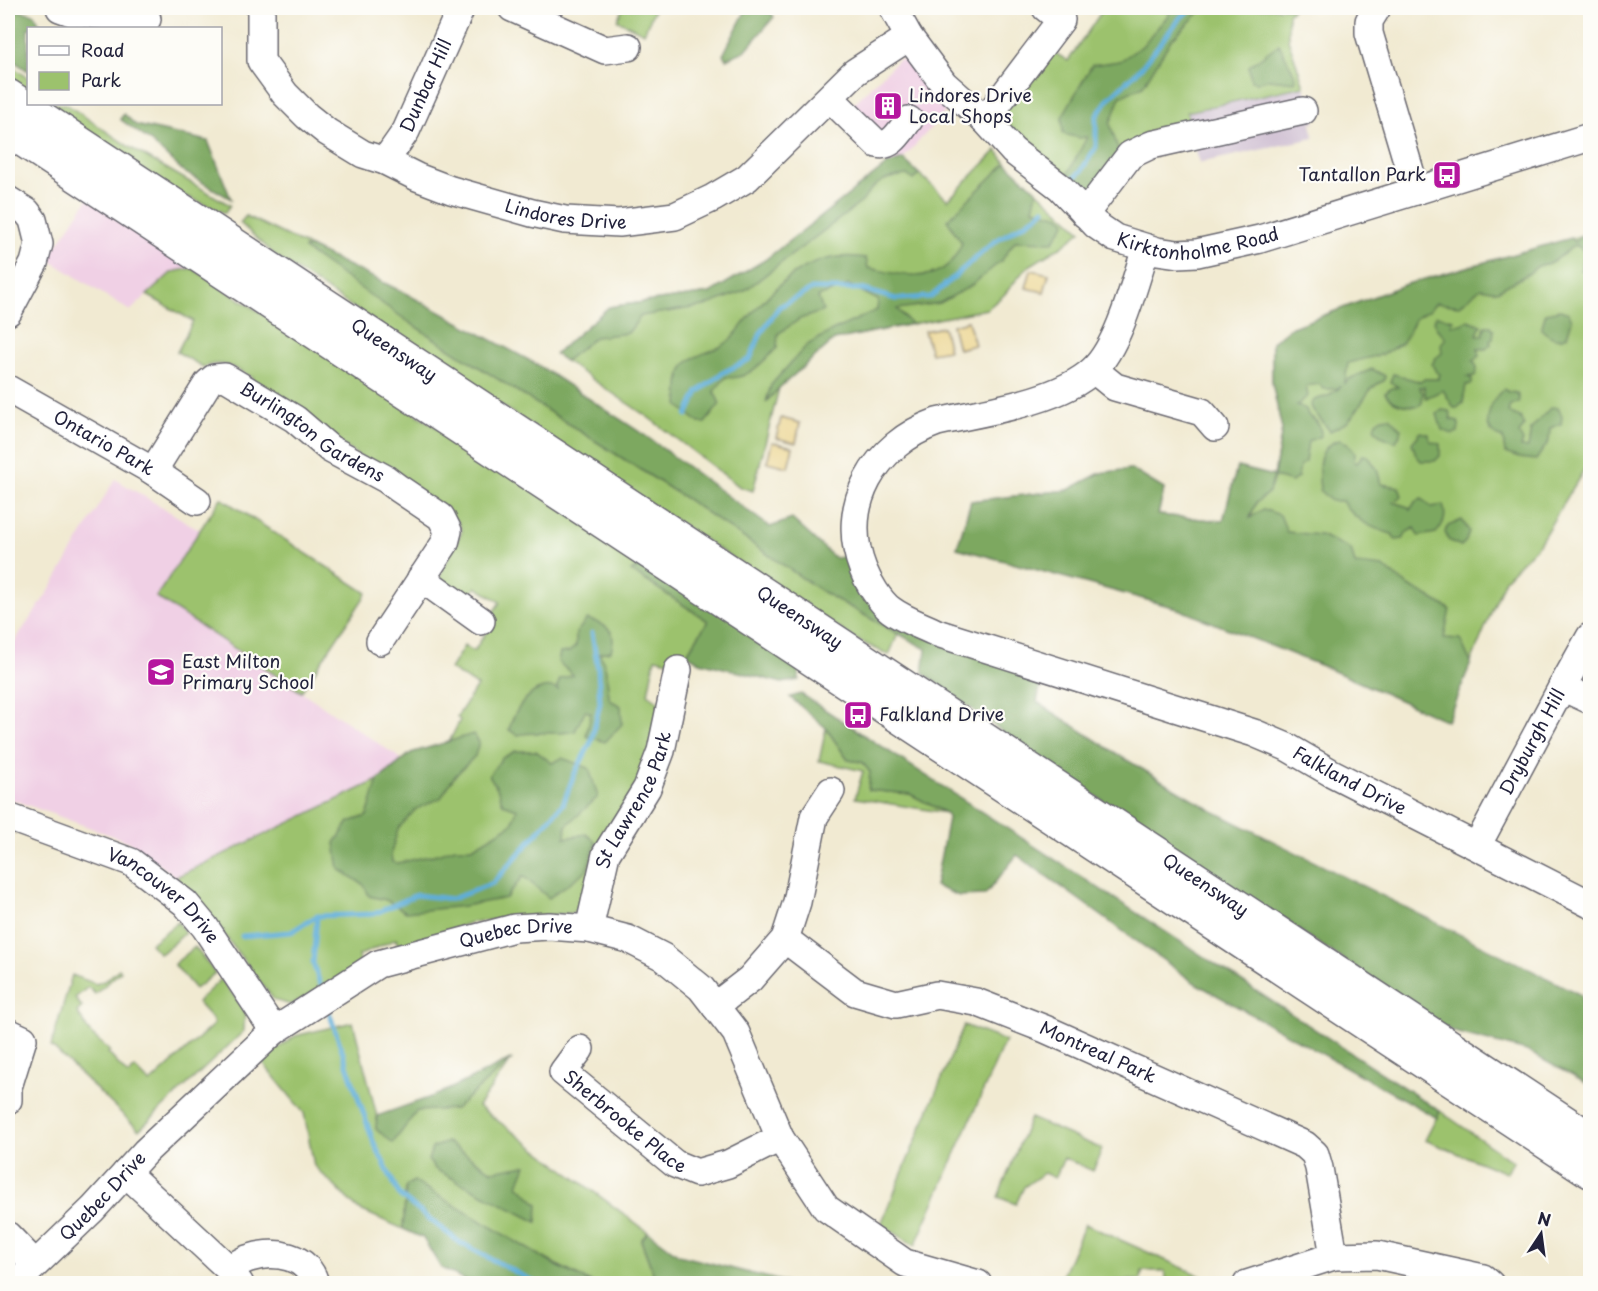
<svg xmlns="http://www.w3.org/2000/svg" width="1598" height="1291" viewBox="0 0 1598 1291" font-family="'Playpen Sans',sans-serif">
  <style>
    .built { fill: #f0d0e5 }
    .industrial { fill: #cebed2 }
    .green { fill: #9cc26d; stroke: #5f7254; stroke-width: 1.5 }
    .forest { fill: #7da860; stroke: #50654e; stroke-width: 1.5 }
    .sand { fill: #eeda9e; stroke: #887e6c; stroke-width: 1.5 }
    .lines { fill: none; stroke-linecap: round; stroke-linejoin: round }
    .stream { stroke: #5eaed9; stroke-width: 5 }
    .minor-casing { stroke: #6a6870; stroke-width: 30 }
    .highway-casing { stroke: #6a6870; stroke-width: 36 }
    .minor { stroke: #fff; stroke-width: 27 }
    .highway { stroke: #fff; stroke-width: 33 }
    .labels { text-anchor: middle; stroke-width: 4.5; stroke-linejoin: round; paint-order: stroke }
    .street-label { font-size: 18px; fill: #22223b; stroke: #fdfcf7 }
    .poi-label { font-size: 18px; fill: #22223b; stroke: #fdfcf7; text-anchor: start }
  </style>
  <rect width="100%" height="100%" fill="#fdfcf7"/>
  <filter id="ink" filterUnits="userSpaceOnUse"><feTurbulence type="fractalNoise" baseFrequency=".0167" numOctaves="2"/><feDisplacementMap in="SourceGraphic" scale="12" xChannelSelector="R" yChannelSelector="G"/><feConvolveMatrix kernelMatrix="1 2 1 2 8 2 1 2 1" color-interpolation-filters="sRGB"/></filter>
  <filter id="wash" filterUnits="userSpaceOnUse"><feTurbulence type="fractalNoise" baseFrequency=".008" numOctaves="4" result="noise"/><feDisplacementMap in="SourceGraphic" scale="24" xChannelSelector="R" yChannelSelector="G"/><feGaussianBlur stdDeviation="1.35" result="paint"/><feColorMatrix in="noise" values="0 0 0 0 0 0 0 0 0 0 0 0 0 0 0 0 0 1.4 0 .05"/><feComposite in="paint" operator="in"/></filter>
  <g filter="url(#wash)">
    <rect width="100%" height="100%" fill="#f1ead2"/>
    <path class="built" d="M 914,58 L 954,102 L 903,159 L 888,164 L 841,116 L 898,60 Z
      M 88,199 L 192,268 L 172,272 L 130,311 L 54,263 L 49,257 Z
      M 115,479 L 200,530 L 221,498 L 367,593 L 302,692 L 403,760 L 378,780 L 176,877 L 127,841 L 8,798 L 8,651 L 49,591 Z"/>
    <path class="industrial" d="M 1304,86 L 1308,101 L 1311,100 L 1315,123 L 1311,123 L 1314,138 L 1199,163 L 1187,112 Z"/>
    <path class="green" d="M 623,8 L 655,8 L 644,33 L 617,20 Z
      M 1104,8 L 1294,8 L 1288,14 L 1288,39 L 1304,86 L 1187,112 L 1191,132 L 1083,192 L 1003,120 L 1000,109 L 1047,48 L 1068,61 Z
      M 8,63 L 28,78 L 28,93 L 8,79 Z
      M 44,104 L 66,104 L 131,148 L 230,205 L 225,213 L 176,192 Z
      M 997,150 L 1006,163 L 1081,231 L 1062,246 L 1026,268 L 1004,295 L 987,309 L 834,340 L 779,388 L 753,491 L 740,487 L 649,418 L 555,354 L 609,307 L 710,293 L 765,260 L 888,164 L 903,159 L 948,200 Z
      M 246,216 L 310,247 L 305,248 L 416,327 L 685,498 L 823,592 L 898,634 L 889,655 L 855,639 L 278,258 L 240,223 Z
      M 1590,233 L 1590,460 L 1539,544 L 1505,579 L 1447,721 L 1325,667 L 1173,607 L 957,548 L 971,501 L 1068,490 L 1100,473 L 1131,469 L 1164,489 L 1158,515 L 1223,521 L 1237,467 L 1274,476 L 1282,429 L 1272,383 L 1272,342 L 1290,328 L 1407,284 Z
      M 192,268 L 645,563 L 632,571 L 708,621 L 687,654 L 669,661 L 655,658 L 648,694 L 659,702 L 658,746 L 586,904 L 572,913 L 472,922 L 399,949 L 396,939 L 358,956 L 361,966 L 291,1005 L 274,1000 L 206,911 L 176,877 L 378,780 L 411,753 L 449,742 L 460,720 L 457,717 L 477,686 L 450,669 L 464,646 L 474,651 L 494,620 L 490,617 L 500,602 L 476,587 L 466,601 L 439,577 L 462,531 L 458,522 L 250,383 L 253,378 C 234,368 224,359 203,367 L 177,352 L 193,321 L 147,295 L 172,272 Z
      M 221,498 L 367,593 L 301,692 L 156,597 Z
      M 826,728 L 848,760 L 862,762 L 870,772 L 869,790 L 910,794 L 946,813 L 855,798 L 863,771 L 819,761 Z
      M 178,922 L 185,933 L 162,953 L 159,953 L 150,944 Z
      M 195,947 L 215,973 L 195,989 L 174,964 Z
      M 119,969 L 121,971 L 95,994 L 88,987 L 75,998 L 82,1007 L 77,1012 L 90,1033 L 110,1051 L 108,1053 L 128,1075 L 135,1068 L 150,1083 L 214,1024 L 212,1019 L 197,1002 L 221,979 L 245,1010 L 244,1031 L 139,1130 L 51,1046 L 72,975 L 96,984 L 106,980 Z
      M 353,1022 L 377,1116 L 376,1129 L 417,1110 L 455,1109 L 512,1059 L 478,1106 L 648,1232 L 641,1241 L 657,1283 L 592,1283 L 406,1186 L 403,1229 L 358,1209 L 314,1166 L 304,1113 L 261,1061 L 295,1036 Z
      M 964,1025 L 1005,1041 L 915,1246 L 881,1224 Z
      M 1440,1111 L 1513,1162 L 1506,1173 L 1425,1140 Z
      M 1030,1118 L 1102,1149 L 1093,1171 L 1064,1158 L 1055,1178 L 1044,1173 L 1024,1187 L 1016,1204 L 998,1197 Z
      M 1085,1224 L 1212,1281 L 1201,1283 L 1167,1283 L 1165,1271 L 1142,1271 L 1141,1280 L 1114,1281 L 1113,1284 L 1059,1283 Z"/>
    <path class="forest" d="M 8,8 L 34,14 L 42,28 L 28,28 L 28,71 L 8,57 Z
      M 747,8 L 765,8 L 763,11 L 772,14 L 774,17 L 745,51 L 726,59 L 723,55 Z
      M 1164,8 L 1204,8 L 1171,40 L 1143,86 L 1120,97 L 1110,124 L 1119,152 L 1090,191 L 1083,192 L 1066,177 L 1087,137 L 1080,138 L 1063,134 L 1062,117 L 1092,65 L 1120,61 L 1142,46 L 1170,13 Z
      M 1279,44 L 1296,77 L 1295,82 L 1269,79 L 1258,82 L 1251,81 L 1249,66 Z
      M 124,114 L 136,125 L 208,141 L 231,199 L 184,172 L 150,141 L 120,119 Z
      M 903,159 L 919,174 L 913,180 L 907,175 C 887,177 873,182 863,201 L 744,291 L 705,306 L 641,316 L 628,333 L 595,337 L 565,361 L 555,354 L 609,307 L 710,293 L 765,260 L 888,164 Z
      M 1006,163 L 1037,191 L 1033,209 L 1060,216 L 1066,222 L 1053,242 L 1015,241 L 1002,260 L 971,286 L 940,303 L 897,309 L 911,324 L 834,340 L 779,388 L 766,402 L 771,385 L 807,345 L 832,331 L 877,310 L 878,300 L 849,285 L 818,297 L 823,311 L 800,319 L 778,334 L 777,348 C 764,361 746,382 726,377 L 714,391 L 720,404 L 705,423 L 699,423 L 678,405 C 679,395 678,382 681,373 C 687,353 712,354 726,343 C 735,337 742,324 750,316 C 781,279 815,249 866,258 L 868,268 C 895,273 928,285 950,263 C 955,258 959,249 962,243 L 947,220 Z
      M 1590,233 L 1590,271 L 1589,273 L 1581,270 L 1582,260 L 1586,254 L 1581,248 L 1575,245 L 1553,262 L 1538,266 L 1528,274 L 1497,291 L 1481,288 L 1459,306 L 1436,303 L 1429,310 L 1416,318 L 1403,342 L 1384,354 L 1348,363 L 1345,383 L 1349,379 L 1372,369 L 1385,376 L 1384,381 C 1366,386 1361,410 1348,421 C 1343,425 1336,428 1330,431 L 1313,410 L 1311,405 L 1314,400 L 1328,396 L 1342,386 L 1336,389 L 1324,389 L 1319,384 L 1306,386 L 1308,396 L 1297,405 L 1306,409 L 1308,415 C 1316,420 1321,425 1321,436 L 1308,441 L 1305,462 L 1300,466 L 1298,477 L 1292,482 L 1274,477 L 1269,492 L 1256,503 L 1250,518 L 1263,509 L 1280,515 L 1287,532 L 1320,535 L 1351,549 L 1355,564 L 1383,567 L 1409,586 L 1450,609 L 1444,638 L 1460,639 L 1471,663 L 1447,721 L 1325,667 L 1173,607 L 957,548 L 971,501 L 1068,490 L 1100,473 L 1131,469 L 1164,489 L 1158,515 L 1223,521 L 1237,467 L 1274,476 L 1282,429 L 1272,383 L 1272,342 L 1290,328 L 1407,284 L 1571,238 L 1574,242 L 1582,235 Z
      M 310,247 L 405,293 L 536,364 L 643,434 L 770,527 L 792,519 L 835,558 L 851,556 L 875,605 L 1042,676 L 1037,702 L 1122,757 L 1213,811 L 1581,995 L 1589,1085 L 1527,1051 L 1451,1031 L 1041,760 L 923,673 L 926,649 L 823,592 L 685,498 L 416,327 L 304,249 Z
      M 1560,310 L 1569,313 L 1572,320 L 1567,336 C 1556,342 1549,336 1541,329 L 1546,313 Z
      M 1436,315 L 1453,320 L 1452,325 L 1462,324 L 1468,320 L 1481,325 L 1477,335 L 1483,335 L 1485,326 L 1491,326 L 1494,330 L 1493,338 L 1490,340 L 1491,344 L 1486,349 L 1478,349 L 1479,356 L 1473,361 C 1478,367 1478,369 1475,376 L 1468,377 L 1472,379 L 1472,384 L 1466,385 L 1463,403 L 1457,408 L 1454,408 L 1443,390 L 1426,398 L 1424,387 L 1419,387 L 1423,393 L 1422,403 L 1418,406 C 1406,406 1392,405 1385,393 L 1392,388 L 1398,387 L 1390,382 L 1393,374 L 1421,382 L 1424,379 L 1438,379 L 1440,374 L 1436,372 L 1432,364 L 1436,358 L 1442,353 L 1441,344 L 1446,338 L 1437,329 L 1434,321 Z
      M 1503,389 L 1509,392 L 1517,393 L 1519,399 L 1518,403 L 1510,405 L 1508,412 L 1520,417 L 1524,426 L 1519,434 L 1523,441 L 1521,447 L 1528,448 L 1531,429 L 1551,407 L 1558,408 L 1562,416 L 1561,424 L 1550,428 L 1549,441 L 1536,460 L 1519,458 L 1505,453 L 1503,438 C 1477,431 1490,402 1503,389 Z
      M 1442,410 L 1449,411 L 1451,415 L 1450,419 L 1458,421 L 1459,425 L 1458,432 L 1453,434 L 1442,430 L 1437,414 Z
      M 1390,417 L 1401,429 L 1399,437 L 1395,442 L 1381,436 L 1374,428 L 1376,422 L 1382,418 Z
      M 1421,432 L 1429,434 L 1430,441 L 1440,444 L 1440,456 L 1435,461 L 1421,461 L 1416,455 L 1412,443 Z
      M 1339,440 L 1347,443 L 1355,453 L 1354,462 L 1357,463 L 1362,455 L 1368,456 L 1377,469 L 1381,484 L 1399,487 L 1402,496 L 1393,502 L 1408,507 L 1410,510 L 1415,502 L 1422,499 L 1431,507 L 1443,505 C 1447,517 1444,524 1436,533 L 1419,536 L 1415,528 L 1407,532 L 1403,539 L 1396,540 L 1392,534 C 1370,528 1355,520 1342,501 L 1331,501 L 1320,491 C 1318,470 1316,447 1339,440 Z
      M 1462,520 L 1469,531 L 1466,541 L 1461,546 L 1448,540 L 1445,532 L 1448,526 Z
      M 645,563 L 800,662 L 799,680 L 782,683 L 700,662 L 687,654 L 708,621 L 631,571 Z
      M 587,619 C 605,624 618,629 611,651 L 599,653 C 609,667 606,683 610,700 L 621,706 L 622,724 L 605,742 L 586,736 L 591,713 L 585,711 L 575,731 C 555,736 536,730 517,735 L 509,730 C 513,710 535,679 558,690 L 557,687 L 560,679 L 573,675 L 558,662 L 560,653 L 569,652 L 576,646 L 576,633 Z
      M 801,694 L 1440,1111 L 1437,1118 L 1195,983 L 1017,855 L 985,895 L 959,896 L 935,886 L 948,818 L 946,813 L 910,794 L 868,790 L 870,772 L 862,762 L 848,760 L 826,728 L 790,697 Z
      M 473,734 L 479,742 L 475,756 L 454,777 L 441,798 L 416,809 L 398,829 L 391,853 L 392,862 L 398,863 L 434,855 L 455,848 L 472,848 L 512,824 L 517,809 L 503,804 L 497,788 L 489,775 L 502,758 L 515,751 L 536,751 L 552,763 L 562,758 L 589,768 L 598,797 L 566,826 L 565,838 L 586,834 L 596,842 L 587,870 L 549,898 L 523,876 L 506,898 L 464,906 L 406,912 L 386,900 L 369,896 L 364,885 L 339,869 L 335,843 L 349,822 L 367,816 L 378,780 L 403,760 L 411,753 Z
      M 512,1059 L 455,1109 L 417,1111 L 393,1143 L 376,1129 L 377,1116 L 439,1094 Z
      M 447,1142 L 492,1171 L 526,1165 L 518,1185 L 538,1204 L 537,1222 L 436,1170 L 428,1160 L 432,1148 Z
      M 414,1181 L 555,1265 L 592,1283 L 471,1283 L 441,1268 L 423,1238 L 403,1229 L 406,1186 Z
      M 648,1232 L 679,1255 L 789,1283 L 657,1283 L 641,1240 Z"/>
    <path class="sand" d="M 1031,270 L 1049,274 L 1044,292 L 1026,288 Z
      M 968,321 L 975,345 L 958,349 L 952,325 Z
      M 943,327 L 949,350 L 931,353 L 924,331 Z
      M 781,418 L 800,423 L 796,443 L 776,438 Z
      M 772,442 L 793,447 L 788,467 L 767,462 Z"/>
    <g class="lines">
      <path class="stream" d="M 1068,184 L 1081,171 L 1096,147 L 1096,117 L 1109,98 L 1140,69 L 1180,18 L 1192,8
        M 687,415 L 698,392 L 724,372 L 750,359 L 761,333 L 779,307 L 812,289 L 861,289 L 896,299 L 931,297 L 994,242 L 1037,216 L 1044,209
        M 317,916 L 313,963 L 320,984
        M 242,936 L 291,932 L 317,916 L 374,914 L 416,895 L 452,899 L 493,883 L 563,804 L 574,775 L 591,742 L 600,703 L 598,669 L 592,633
        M 329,1012 L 373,1141 L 400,1196 L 459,1242 L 538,1284"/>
    </g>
  </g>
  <g filter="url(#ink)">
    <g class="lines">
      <g class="minor-casing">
        <g id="minor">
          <path d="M 60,8 L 74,13 L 147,19"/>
          <path id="s1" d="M 261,8 L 261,61 L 285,94 L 307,116 L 327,132 L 363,154 L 385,161 L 417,177 L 451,190 L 532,213 L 565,220 L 619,223 L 675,216 L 713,198 L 747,178 L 855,72 L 909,37"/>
          <path d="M 512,8 L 605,50 L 628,47"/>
          <path id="s2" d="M 893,8 L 909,37 L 944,84 L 985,120 L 1013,151 L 1060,187 L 1096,225 L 1115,238 L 1157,251 L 1178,254 L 1197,253 L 1260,239 L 1590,137"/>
          <path d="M 1377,8 L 1369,21 L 1369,33 L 1416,191"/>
          <path d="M 830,98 L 877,144 C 892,148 900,131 909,120"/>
          <path d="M 985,120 L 1061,20 L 1046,8"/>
          <path id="s3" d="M 385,161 L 406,131 L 461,8"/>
          <path d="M 8,200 L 27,212 L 33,220 L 39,244 L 34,263 L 8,312"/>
          <path d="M 1085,214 L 1130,155 L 1151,145 L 1303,111"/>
          <path id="s4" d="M 1146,248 C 1135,282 1119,346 1093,370 C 1059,402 982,412 937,422 C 875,444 838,505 863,569 C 868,582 880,602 891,610 C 904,620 923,626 937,633 L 1254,733 L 1287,747 L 1330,772 L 1590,904"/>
          <path d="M 1094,370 L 1115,387 L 1202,412 L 1215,427"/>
          <path id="s5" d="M 8,389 L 153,471 L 197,501"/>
          <path id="s6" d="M 153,471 L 208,383 L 214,378 L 225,377 L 295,419 L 330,449 L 386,479 L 398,488 L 441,517 L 448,531 L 445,543 L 380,641"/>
          <path d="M 421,578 L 481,621"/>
          <path d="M 1562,687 L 1590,700"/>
          <path id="s7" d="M 8,817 L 131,862 L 185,903 L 205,927 L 274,1031"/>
          <path id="s8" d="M 1477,846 L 1562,687 L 1590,637"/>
          <path id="s9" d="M 589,929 L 606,854 L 647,788 L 661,751 L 678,670"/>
          <path id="s10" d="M 785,939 L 855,992 L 896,1004 L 937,995 L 976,1002 L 1045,1029 L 1305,1145 L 1315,1154 L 1319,1168 L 1334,1256"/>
          <path d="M 715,1006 L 750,979 L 785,939 L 797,902 L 814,817 L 831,791"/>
          <path d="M 8,1032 L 23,1039 L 8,1087 L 8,1100"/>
          <path id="s11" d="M 580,1049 L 563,1072 L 675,1164 L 697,1173 L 728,1164 L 780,1138"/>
          <path d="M 126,1173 L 229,1269 L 240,1284"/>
          <path d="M 8,1236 L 35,1264"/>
          <path d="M 229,1269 C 236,1265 242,1260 250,1258 C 274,1250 309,1255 315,1284"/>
          <path id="s12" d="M 15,1284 L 93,1209 L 145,1152 L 274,1031 L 378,964 L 514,928 L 549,926 L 589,929 L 628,939 L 663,957 L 701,988 L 736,1033 L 780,1138 L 826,1208 L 905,1263 L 978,1284"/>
          <path d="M 1247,1284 L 1334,1256 L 1377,1255 L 1483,1278 L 1490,1284"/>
        </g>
      </g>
      <g class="highway-casing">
        <g id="highway">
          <path id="s13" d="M 8,96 L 1590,1139"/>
          <path d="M 8,130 L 1590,1171"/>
        </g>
      </g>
      <use href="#minor" class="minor"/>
      <use href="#highway" class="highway"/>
    </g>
  </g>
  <defs>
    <g id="building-square" transform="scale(1.5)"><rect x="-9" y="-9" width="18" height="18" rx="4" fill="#b5179e" stroke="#fdfcf7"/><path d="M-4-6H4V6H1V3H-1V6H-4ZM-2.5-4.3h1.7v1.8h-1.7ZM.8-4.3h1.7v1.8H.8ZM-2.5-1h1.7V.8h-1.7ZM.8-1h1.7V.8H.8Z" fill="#fff"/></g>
    <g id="bus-square" transform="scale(1.5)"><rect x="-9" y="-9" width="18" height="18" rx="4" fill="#b5179e" stroke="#fdfcf7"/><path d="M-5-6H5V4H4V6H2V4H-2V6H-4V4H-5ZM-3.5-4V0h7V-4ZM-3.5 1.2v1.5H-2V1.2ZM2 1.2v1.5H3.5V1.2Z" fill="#fff"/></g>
    <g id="school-square" transform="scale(1.5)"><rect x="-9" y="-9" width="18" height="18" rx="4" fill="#b5179e" stroke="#fdfcf7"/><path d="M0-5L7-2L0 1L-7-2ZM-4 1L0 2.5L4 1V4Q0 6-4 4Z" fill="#fff"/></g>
  </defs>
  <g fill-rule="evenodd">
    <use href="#building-square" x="888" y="106"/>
    <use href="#bus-square" x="1447" y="175"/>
    <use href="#school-square" x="161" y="672"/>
    <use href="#bus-square" x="858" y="715"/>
  </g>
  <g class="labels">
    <g class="street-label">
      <text dy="6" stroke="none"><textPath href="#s3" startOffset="86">Dunbar Hill</textPath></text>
      <text dy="6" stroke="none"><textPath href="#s1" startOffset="406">Lindores Drive</textPath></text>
      <text dy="6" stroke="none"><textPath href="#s2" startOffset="408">Kirktonholme Road</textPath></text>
      <text dy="6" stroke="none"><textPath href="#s13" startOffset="462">Queensway</textPath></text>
      <text dy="6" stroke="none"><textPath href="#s6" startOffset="226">Burlington Gardens</textPath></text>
      <text dy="6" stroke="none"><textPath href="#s5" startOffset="110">Ontario Park</textPath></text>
      <text dy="6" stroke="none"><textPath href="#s13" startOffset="948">Queensway</textPath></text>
      <text dy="6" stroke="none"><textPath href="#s8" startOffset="118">Dryburgh Hill</textPath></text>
      <text dy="6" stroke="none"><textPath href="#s4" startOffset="1026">Falkland Drive</textPath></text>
      <text dy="6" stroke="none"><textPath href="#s9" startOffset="138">St Lawrence Park</textPath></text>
      <text dy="6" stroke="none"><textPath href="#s13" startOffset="1434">Queensway</textPath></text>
      <text dy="6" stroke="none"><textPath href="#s7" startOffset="177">Vancouver Drive</textPath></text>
      <text dy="6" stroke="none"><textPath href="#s12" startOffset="628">Quebec Drive</textPath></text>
      <text dy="6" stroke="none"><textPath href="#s10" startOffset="344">Montreal Park</textPath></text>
      <text dy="6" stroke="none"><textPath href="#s11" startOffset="108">Sherbrooke Place</textPath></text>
      <text dy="6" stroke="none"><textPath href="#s12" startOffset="124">Quebec Drive</textPath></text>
    </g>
    <g class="poi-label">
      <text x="909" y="102">Lindores Drive<tspan x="909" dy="21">Local Shops</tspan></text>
      <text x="1426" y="181" text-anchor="end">Tantallon Park</text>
      <text x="182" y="668">East Milton<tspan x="182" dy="21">Primary School</tspan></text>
      <text x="879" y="721">Falkland Drive</text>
    </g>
  </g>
  <rect width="1598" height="1291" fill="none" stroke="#fdfcf7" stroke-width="30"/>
  <rect x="27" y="27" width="195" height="78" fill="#fdfcf7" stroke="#a5a5ac" stroke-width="1.5"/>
  <rect x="39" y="46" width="30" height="9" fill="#ffffff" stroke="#a5a5ac" stroke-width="1.5"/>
  <text x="81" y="57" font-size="18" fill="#22223b">Road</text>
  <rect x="39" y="72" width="30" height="18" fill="#9cc26d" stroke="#a5a5ac" stroke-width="1.5"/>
  <text x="81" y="87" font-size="18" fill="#22223b">Park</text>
  <g transform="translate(1541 1234) rotate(13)" stroke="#fdfcf7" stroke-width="4.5" paint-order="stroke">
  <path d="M0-4.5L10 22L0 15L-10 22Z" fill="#22223b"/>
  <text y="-9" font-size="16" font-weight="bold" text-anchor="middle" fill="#22223b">N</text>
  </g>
</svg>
